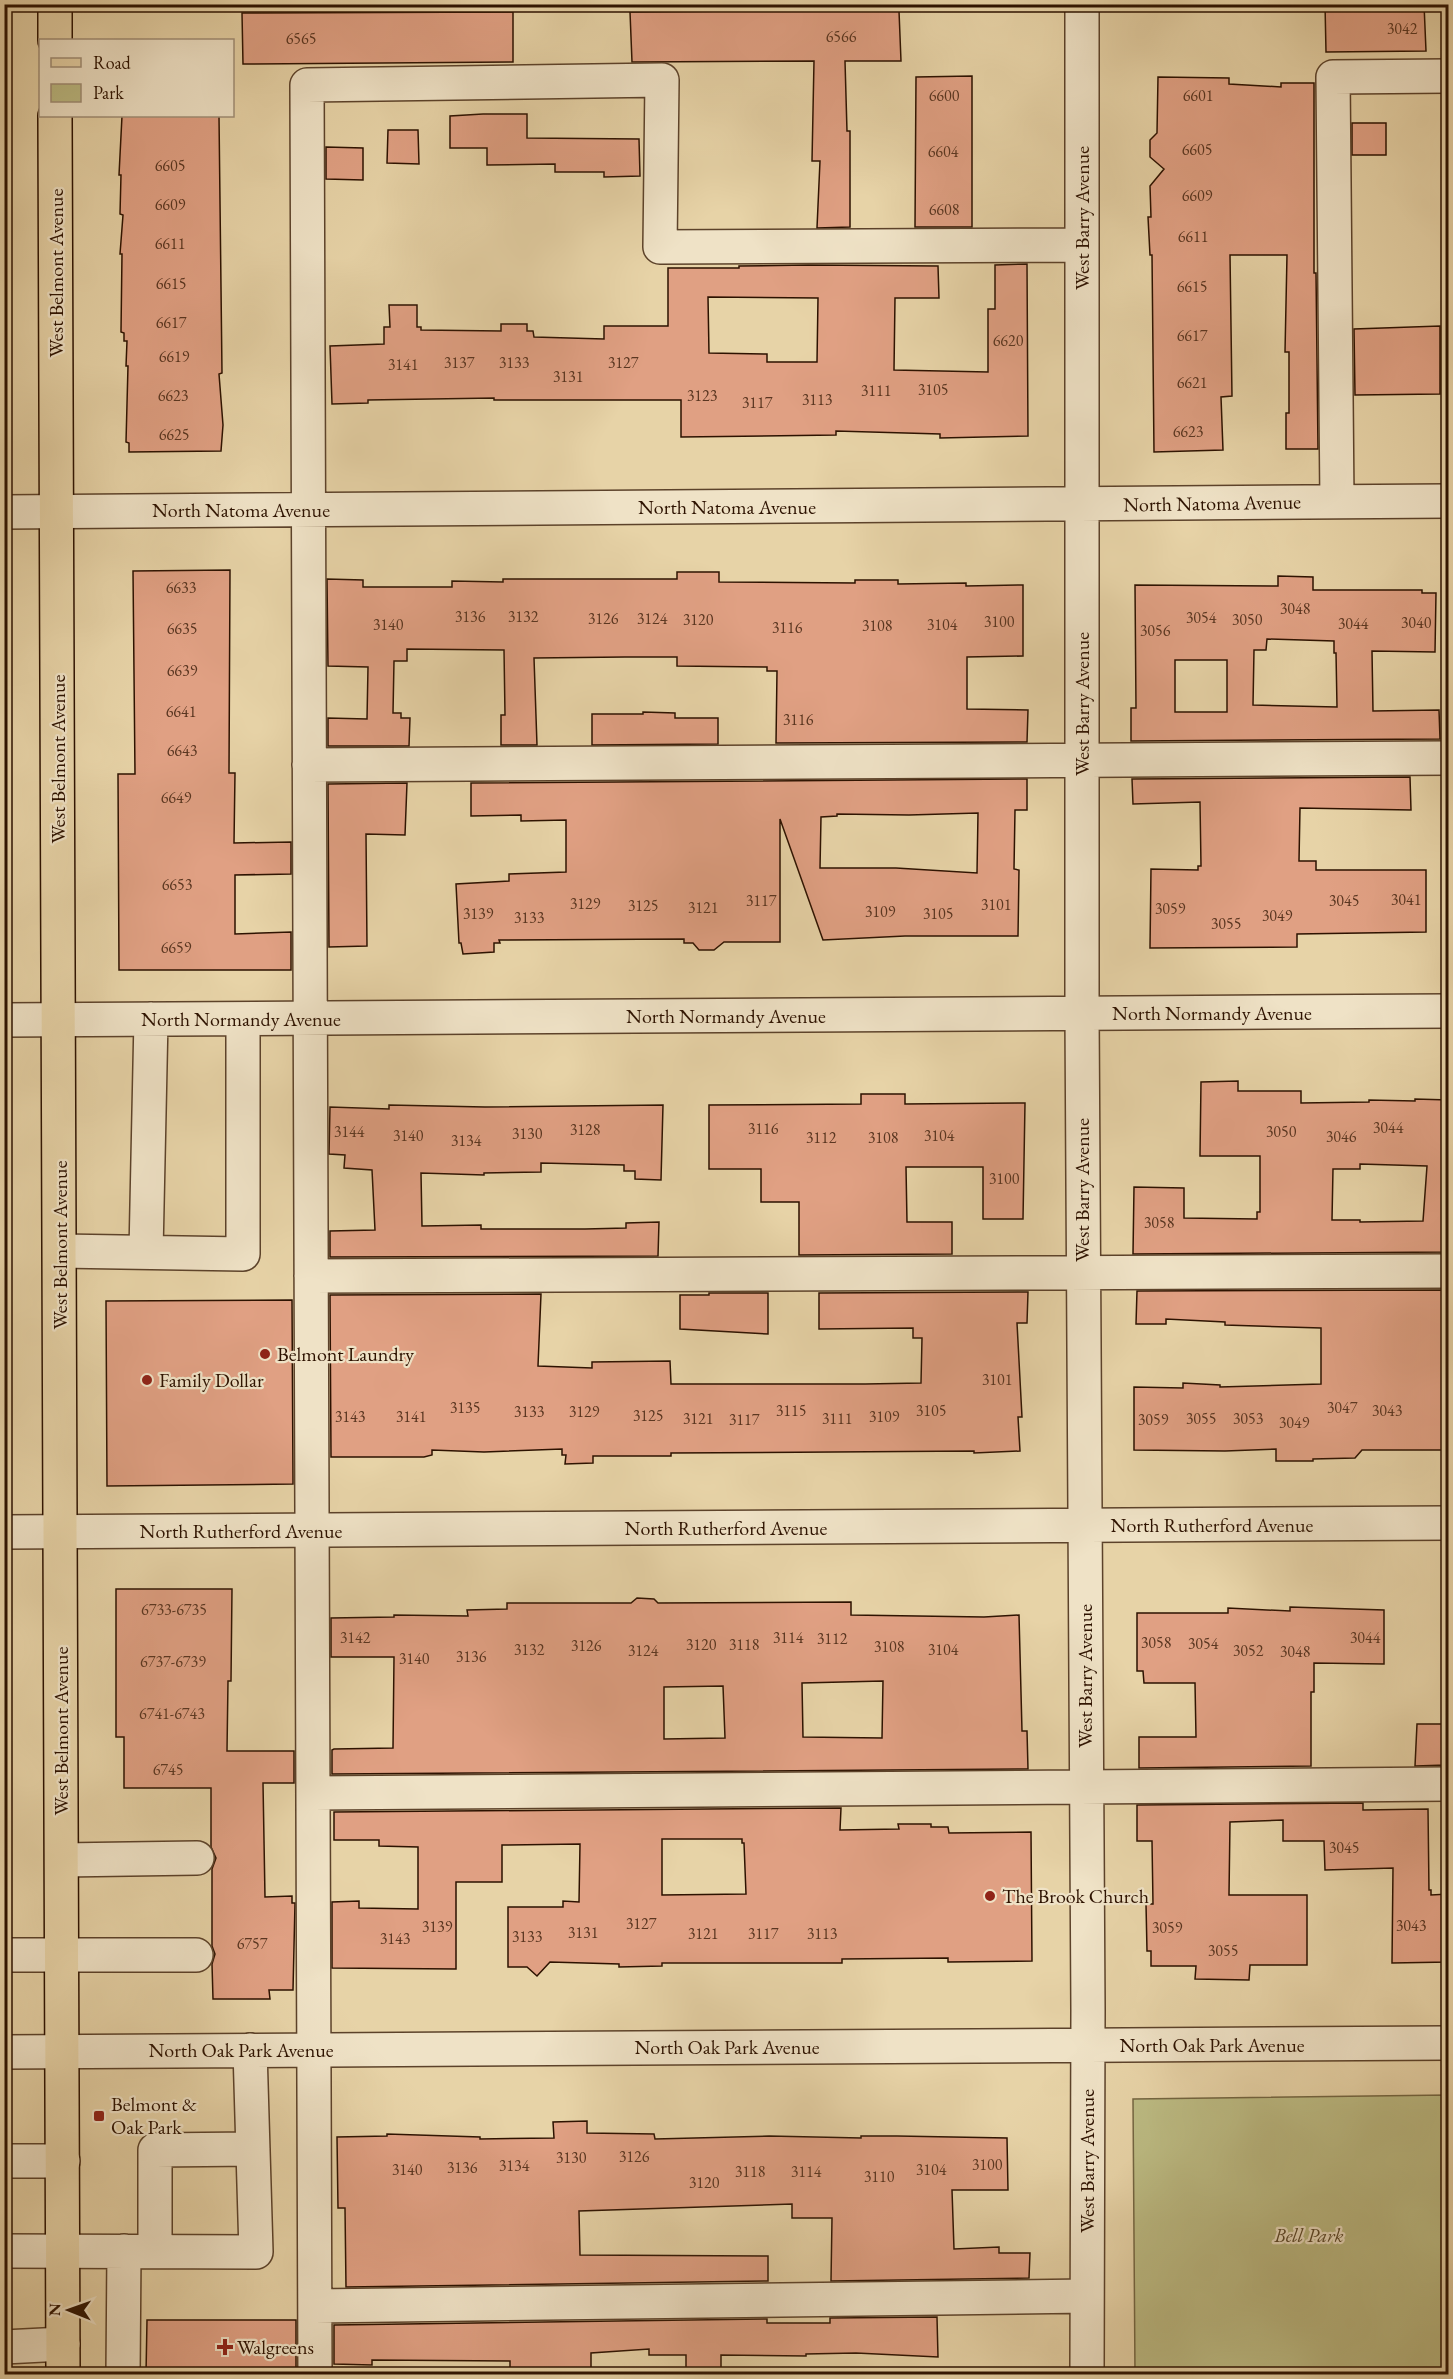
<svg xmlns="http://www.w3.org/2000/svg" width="1453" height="2379" viewBox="0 0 1453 2379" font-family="'EB Garamond',serif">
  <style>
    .green { fill: #bcbb83; stroke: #746642; stroke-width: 1.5 }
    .building { fill: #e0a083; stroke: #2d1200; stroke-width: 1.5; fill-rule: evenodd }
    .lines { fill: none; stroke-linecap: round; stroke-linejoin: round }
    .minor-casing { stroke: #5c422a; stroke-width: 36 }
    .major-casing { stroke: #2d1200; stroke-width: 36 }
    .minor { stroke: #efe2c6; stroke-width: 33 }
    .major { stroke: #e7d3a7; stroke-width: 33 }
    .poi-dot { fill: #8f2418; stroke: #efe2c6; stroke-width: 2 }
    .labels { text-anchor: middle; stroke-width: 4.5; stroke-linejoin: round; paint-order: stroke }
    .number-label { font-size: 16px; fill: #5a3621 }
    .street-label { font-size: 20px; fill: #2d1200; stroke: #efe2c6 }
    .poi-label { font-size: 20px; fill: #2d1200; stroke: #efe2c6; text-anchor: start }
    .park-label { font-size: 20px; font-style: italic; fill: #584527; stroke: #efe2c6 }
  </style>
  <rect width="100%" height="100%" fill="#e7d3a7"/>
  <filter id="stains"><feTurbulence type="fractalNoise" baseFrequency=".00333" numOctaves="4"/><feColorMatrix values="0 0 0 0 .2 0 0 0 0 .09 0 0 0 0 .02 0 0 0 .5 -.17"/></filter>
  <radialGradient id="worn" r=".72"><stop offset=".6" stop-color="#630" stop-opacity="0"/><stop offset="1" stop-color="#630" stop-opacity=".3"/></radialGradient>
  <path class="green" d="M 1448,2095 L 1448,2374 L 1135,2374 L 1133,2099 Z"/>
  <path class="building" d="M 1325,4 L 1424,4 L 1426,51 L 1326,52 Z
    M 743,11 L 899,11 L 901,61 L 845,61 L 847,131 L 850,131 L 850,227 L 817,228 L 820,161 L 812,161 L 814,61 L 632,62 L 630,12 Z
    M 513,12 L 513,62 L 243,64 L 242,13 Z
    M 972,76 L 972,227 L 915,227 L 916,77 Z
    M 1158,77 L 1229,78 L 1229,84 L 1281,87 L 1281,83 L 1314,83 L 1314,273 L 1316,273 L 1318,449 L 1286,449 L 1286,413 L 1289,413 L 1289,352 L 1285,352 L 1287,255 L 1230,255 L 1232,396 L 1221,397 L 1223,450 L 1154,452 L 1152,255 L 1150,255 L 1148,217 L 1151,217 L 1150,186 L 1164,169 L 1150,157 L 1150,140 L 1157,133 Z
    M 483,114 L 527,114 L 527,138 L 639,139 L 640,176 L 604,177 L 604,172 L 555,172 L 555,164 L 487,165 L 487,148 L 450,148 L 450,116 Z
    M 122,116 L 219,116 L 222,373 L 219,374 L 223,425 L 221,451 L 129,452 L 129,443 L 126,442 L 128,366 L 126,366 L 127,341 L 124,341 L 124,333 L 121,332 L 122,254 L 120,254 L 123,215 L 120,214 L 121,175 L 119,175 Z
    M 1352,123 L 1386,123 L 1386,155 L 1352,155 Z
    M 388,130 L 418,130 L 419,164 L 387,163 Z
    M 326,147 L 363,148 L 363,180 L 326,179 Z
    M 1027,264 L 1028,436 L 940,438 L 940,434 L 836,431 L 836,435 L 681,437 L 681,400 L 494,400 L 494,398 L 368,400 L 368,403 L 332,404 L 330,346 L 384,344 L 384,327 L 390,327 L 389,305 L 417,305 L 417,327 L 421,327 L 421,330 L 501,331 L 501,324 L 527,324 L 527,331 L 533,331 L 534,337 L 604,339 L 604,326 L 668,326 L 668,268 L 739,268 L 739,266 L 808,265 L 938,266 L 939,298 L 895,298 L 894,370 L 988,372 L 988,309 L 995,309 L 995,265 ZM 708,297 L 818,298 L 817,362 L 767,362 L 767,354 L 709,353 Z
    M 1440,326 L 1440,394 L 1355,395 L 1354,329 Z
    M 230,570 L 229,773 L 235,773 L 234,843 L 291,842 L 291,874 L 235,875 L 235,934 L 291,932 L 291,970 L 119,970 L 118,774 L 135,774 L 133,571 Z
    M 677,572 L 719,572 L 719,582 L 855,583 L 855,580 L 898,580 L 898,584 L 966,583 L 966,586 L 1023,585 L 1023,656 L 967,657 L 967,709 L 1028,710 L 1027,742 L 776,743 L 777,671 L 767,671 L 767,667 L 677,666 L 677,657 L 625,657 L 534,658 L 537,745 L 501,745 L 501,715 L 505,715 L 504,650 L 407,649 L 407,661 L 394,661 L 393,713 L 401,713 L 401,718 L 410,718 L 409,746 L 328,746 L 328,718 L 367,719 L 368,667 L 328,666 L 327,579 L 363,580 L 363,587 L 452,587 L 452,581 L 503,582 L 503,579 L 677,579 Z
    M 1278,576 L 1313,577 L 1313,590 L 1422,590 L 1422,593 L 1436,593 L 1435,652 L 1372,651 L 1373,711 L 1439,710 L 1440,739 L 1131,741 L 1131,708 L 1136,708 L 1135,585 L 1278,586 ZM 1267,639 L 1334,641 L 1334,653 L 1336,653 L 1337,707 L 1253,705 L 1254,650 L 1266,650 ZM 1175,660 L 1227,660 L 1227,712 L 1175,712 Z
    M 643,712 L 675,713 L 675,718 L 718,718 L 718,744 L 592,745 L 592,714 L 643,714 Z
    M 1410,777 L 1411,810 L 1300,808 L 1299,861 L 1316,861 L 1316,870 L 1426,870 L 1426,932 L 1297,934 L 1297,947 L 1150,948 L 1151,869 L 1198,870 L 1198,866 L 1201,866 L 1200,802 L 1133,804 L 1132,779 Z
    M 1027,779 L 1027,810 L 1015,810 L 1014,869 L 1019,870 L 1018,936 L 905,936 L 823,940 L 780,819 L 780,942 L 724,942 L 714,950 L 699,950 L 693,943 L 684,943 L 684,939 L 499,940 L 500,943 L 494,943 L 494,952 L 463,954 L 461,943 L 459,943 L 456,884 L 509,881 L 509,874 L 566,872 L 566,820 L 521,821 L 521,815 L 471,816 L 471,783 ZM 978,813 L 977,873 L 896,868 L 820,868 L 821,817 L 837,816 L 837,814 L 909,815 Z
    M 407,783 L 405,835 L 366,834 L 367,946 L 329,947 L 328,784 Z
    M 1238,1081 L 1238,1091 L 1301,1091 L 1301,1103 L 1369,1102 L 1369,1100 L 1415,1101 L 1415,1099 L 1449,1100 L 1449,1252 L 1133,1254 L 1134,1187 L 1184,1188 L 1184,1218 L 1257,1219 L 1257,1212 L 1260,1212 L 1260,1156 L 1200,1156 L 1201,1082 ZM 1360,1164 L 1427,1166 L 1423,1221 L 1360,1222 L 1360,1220 L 1332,1220 L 1333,1169 L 1360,1169 Z
    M 861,1094 L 905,1094 L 905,1104 L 1025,1103 L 1023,1219 L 983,1219 L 983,1167 L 906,1167 L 907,1222 L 952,1222 L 952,1254 L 799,1255 L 799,1202 L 761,1202 L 761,1169 L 709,1169 L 709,1105 L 861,1104 Z
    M 389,1105 L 485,1107 L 663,1105 L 661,1180 L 635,1179 L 635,1171 L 624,1171 L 624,1165 L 541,1163 L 541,1172 L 484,1173 L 484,1175 L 421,1173 L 422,1226 L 481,1225 L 481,1229 L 585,1229 L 626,1228 L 626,1223 L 659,1222 L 658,1256 L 330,1257 L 330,1231 L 375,1230 L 372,1170 L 344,1168 L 345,1155 L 329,1154 L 330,1107 L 389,1109 Z
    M 1449,1290 L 1449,1450 L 1362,1450 L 1355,1458 L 1313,1459 L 1313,1461 L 1276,1461 L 1276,1449 L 1225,1451 L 1134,1450 L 1134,1387 L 1183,1388 L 1183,1383 L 1220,1385 L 1220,1387 L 1321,1384 L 1321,1328 L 1225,1325 L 1225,1322 L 1166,1319 L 1166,1324 L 1136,1324 L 1137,1291 Z
    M 1028,1292 L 1027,1323 L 1017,1323 L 1022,1417 L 1018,1417 L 1020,1451 L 974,1453 L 974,1451 L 671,1453 L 671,1456 L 593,1456 L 593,1463 L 565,1464 L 566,1455 L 562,1455 L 562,1449 L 484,1452 L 432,1450 L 432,1455 L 424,1457 L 331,1457 L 330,1295 L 541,1294 L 538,1366 L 592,1368 L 592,1362 L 670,1361 L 671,1384 L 865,1384 L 921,1383 L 922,1338 L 913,1338 L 913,1328 L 819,1329 L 819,1293 Z
    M 709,1293 L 768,1293 L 768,1334 L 680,1329 L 680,1295 L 709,1295 Z
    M 292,1300 L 293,1484 L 107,1486 L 106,1301 Z
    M 116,1589 L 232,1589 L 231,1681 L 228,1681 L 227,1751 L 294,1751 L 294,1783 L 263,1783 L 265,1897 L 292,1896 L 292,1903 L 295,1903 L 293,1990 L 269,1990 L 270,1999 L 213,1999 L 212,1964 L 215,1954 L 212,1946 L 212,1869 L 216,1858 L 211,1847 L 211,1788 L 124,1788 L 124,1737 L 116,1737 Z
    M 637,1598 L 654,1599 L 658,1603 L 851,1602 L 851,1615 L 984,1617 L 1019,1615 L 1022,1731 L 1027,1731 L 1028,1769 L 332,1774 L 332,1750 L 334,1749 L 393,1748 L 394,1657 L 331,1657 L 331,1618 L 394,1617 L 394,1615 L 468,1616 L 467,1610 L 507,1609 L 507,1603 L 631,1603 ZM 883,1681 L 882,1738 L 803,1737 L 802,1683 ZM 723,1686 L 725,1738 L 664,1739 L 664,1687 Z
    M 1290,1607 L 1384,1610 L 1384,1664 L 1314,1663 L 1314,1692 L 1311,1692 L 1311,1766 L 1139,1768 L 1139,1737 L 1196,1737 L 1195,1683 L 1144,1683 L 1143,1671 L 1137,1671 L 1137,1613 L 1228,1613 L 1228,1608 L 1290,1611 Z
    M 1417,1724 L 1448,1724 L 1446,1765 L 1415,1766 Z
    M 1363,1803 L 1363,1810 L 1428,1809 L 1429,1890 L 1431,1890 L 1431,1895 L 1449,1894 L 1449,1962 L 1392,1963 L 1393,1868 L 1325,1870 L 1324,1841 L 1283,1841 L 1283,1820 L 1230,1822 L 1229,1895 L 1307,1895 L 1307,1965 L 1250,1965 L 1249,1980 L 1195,1979 L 1196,1966 L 1151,1966 L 1151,1951 L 1147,1951 L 1146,1904 L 1153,1904 L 1152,1841 L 1137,1841 L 1137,1805 Z
    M 841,1808 L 840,1830 L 899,1829 L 898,1824 L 931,1824 L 931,1827 L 948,1827 L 949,1833 L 1031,1832 L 1032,1961 L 948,1962 L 948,1958 L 842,1959 L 842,1963 L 662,1963 L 662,1966 L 619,1967 L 619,1964 L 550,1962 L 537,1976 L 527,1967 L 508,1967 L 508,1907 L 563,1907 L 563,1901 L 579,1902 L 580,1844 L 502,1845 L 502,1882 L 456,1882 L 456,1969 L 332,1968 L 332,1902 L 359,1901 L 359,1908 L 418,1909 L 418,1847 L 379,1846 L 379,1840 L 334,1840 L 334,1812 ZM 662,1839 L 742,1839 L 742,1843 L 744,1843 L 746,1894 L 662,1895 Z
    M 587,2121 L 587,2133 L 654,2134 L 655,2139 L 769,2136 L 861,2138 L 861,2136 L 897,2136 L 1007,2138 L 1008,2190 L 952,2190 L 954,2249 L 999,2247 L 999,2253 L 1030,2253 L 1029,2278 L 831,2281 L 832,2218 L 792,2218 L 792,2204 L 579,2211 L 580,2255 L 768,2256 L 768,2281 L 346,2287 L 345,2208 L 338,2208 L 337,2137 L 387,2136 L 387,2134 L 480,2137 L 480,2139 L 554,2138 L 553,2122 Z
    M 937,2317 L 938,2357 L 856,2353 L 806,2354 L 806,2356 L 721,2355 L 721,2370 L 686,2369 L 686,2355 L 649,2355 L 649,2349 L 591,2353 L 591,2374 L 510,2374 L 510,2361 L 372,2360 L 372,2365 L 334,2364 L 334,2325 L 767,2319 L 767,2323 L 830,2323 L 830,2318 Z
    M 147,2320 L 296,2320 L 296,2374 L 146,2374 Z"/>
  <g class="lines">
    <g class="minor-casing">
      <path id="minor" d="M 1082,4 L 1082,1014 L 1088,2010 L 1087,2374
        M 1337,502 L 1333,77 L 1448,76
        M 4,512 L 1448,501
        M 309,765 L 1448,758
        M 4,1020 L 1448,1011
        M 60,1251 L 243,1254 L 243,1019
        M 146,1252 L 151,1019
        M 311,1276 L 1448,1271
        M 4,1532 L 1448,1523
        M 313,1793 L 1448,1784
        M 62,1860 L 197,1858
        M 4,1955 L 196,1955
        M 4,2052 L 1448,2043
        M 4,2161 L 63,2161
        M 4,2251 L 256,2252 L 250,2050
        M 155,2251 L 155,2150 L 253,2149
        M 315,2306 L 1087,2296
        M 4,2347 L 63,2344
        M 123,2374 L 124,2251
        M 315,2374 L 307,85 L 662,80 L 660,247 L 1082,245"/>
    </g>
    <g class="major-casing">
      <path id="major" d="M 55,4 L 55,40
        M 55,116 L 63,2374"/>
    </g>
    <use href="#minor" class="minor"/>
    <use href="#major" class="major"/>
  </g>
  <g class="poi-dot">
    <circle cx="265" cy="1354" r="6"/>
    <circle cx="147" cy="1380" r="6"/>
    <circle cx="990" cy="1896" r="6"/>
    <rect x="93" y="2110" width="12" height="12" rx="3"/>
    <path d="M222 2338h6v6h6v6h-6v6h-6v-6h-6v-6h6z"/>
  </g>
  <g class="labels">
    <g class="number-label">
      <text x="1402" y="34">3042</text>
      <text x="841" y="42">6566</text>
      <text x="301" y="44">6565</text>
      <text x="944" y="101">6600</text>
      <text x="1198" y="101">6601</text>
      <text x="1197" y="155">6605</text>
      <text x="943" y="157">6604</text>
      <text x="170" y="171">6605</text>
      <text x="1197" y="201">6609</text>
      <text x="170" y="210">6609</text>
      <text x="944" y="215">6608</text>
      <text x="1193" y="242">6611</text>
      <text x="170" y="249">6611</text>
      <text x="171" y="289">6615</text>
      <text x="1192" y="292">6615</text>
      <text x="171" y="328">6617</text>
      <text x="1192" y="341">6617</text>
      <text x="1008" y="346">6620</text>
      <text x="174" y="362">6619</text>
      <text x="459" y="368">3137</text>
      <text x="514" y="368">3133</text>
      <text x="623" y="368">3127</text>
      <text x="403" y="370">3141</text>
      <text x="568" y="382">3131</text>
      <text x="1192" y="388">6621</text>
      <text x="933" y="395">3105</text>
      <text x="876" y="396">3111</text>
      <text x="173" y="401">6623</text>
      <text x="702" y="401">3123</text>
      <text x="817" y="405">3113</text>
      <text x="757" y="408">3117</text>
      <text x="1188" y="437">6623</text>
      <text x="174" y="440">6625</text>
      <text x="181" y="593">6633</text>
      <text x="1295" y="614">3048</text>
      <text x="470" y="622">3136</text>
      <text x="523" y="622">3132</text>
      <text x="1201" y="623">3054</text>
      <text x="603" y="624">3126</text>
      <text x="652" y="624">3124</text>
      <text x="698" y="625">3120</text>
      <text x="1247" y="625">3050</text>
      <text x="999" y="627">3100</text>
      <text x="1416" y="628">3040</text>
      <text x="1353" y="629">3044</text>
      <text x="388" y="630">3140</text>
      <text x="942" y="630">3104</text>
      <text x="877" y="631">3108</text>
      <text x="787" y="633">3116</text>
      <text x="182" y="634">6635</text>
      <text x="1155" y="636">3056</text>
      <text x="182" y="676">6639</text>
      <text x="181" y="717">6641</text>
      <text x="798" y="725">3116</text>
      <text x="182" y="756">6643</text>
      <text x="176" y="803">6649</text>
      <text x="177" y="890">6653</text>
      <text x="1406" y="905">3041</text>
      <text x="761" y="906">3117</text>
      <text x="1344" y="906">3045</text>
      <text x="585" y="909">3129</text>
      <text x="996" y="910">3101</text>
      <text x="643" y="911">3125</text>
      <text x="703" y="913">3121</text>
      <text x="1170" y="914">3059</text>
      <text x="880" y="917">3109</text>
      <text x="478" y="919">3139</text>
      <text x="938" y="919">3105</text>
      <text x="1277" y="921">3049</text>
      <text x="529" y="923">3133</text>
      <text x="1226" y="929">3055</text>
      <text x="176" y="953">6659</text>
      <text x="1388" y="1133">3044</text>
      <text x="763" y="1134">3116</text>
      <text x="585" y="1135">3128</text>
      <text x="349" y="1137">3144</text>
      <text x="1281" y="1137">3050</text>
      <text x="527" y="1139">3130</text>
      <text x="408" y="1141">3140</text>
      <text x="939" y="1141">3104</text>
      <text x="1341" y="1142">3046</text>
      <text x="821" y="1143">3112</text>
      <text x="883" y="1143">3108</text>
      <text x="466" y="1146">3134</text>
      <text x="1004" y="1184">3100</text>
      <text x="1159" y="1228">3058</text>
      <text x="997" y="1385">3101</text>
      <text x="465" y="1413">3135</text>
      <text x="1342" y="1413">3047</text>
      <text x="791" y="1416">3115</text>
      <text x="931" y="1416">3105</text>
      <text x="1387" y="1416">3043</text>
      <text x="529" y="1417">3133</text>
      <text x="584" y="1417">3129</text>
      <text x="648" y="1421">3125</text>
      <text x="350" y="1422">3143</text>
      <text x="411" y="1422">3141</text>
      <text x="884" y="1422">3109</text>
      <text x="698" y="1424">3121</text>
      <text x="837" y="1424">3111</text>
      <text x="1201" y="1424">3055</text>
      <text x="1248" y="1424">3053</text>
      <text x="744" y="1425">3117</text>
      <text x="1153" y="1425">3059</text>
      <text x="1294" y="1428">3049</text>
      <text x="174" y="1615">6733-6735</text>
      <text x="355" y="1643">3142</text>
      <text x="788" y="1643">3114</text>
      <text x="1365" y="1643">3044</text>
      <text x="832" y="1644">3112</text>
      <text x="1156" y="1648">3058</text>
      <text x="1203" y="1649">3054</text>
      <text x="701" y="1650">3120</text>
      <text x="744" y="1650">3118</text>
      <text x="586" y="1651">3126</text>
      <text x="889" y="1652">3108</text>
      <text x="529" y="1655">3132</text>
      <text x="943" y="1655">3104</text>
      <text x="643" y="1656">3124</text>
      <text x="1248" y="1656">3052</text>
      <text x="1295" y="1657">3048</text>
      <text x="471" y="1662">3136</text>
      <text x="414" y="1664">3140</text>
      <text x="173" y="1667">6737-6739</text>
      <text x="172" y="1719">6741-6743</text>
      <text x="168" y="1775">6745</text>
      <text x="1344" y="1853">3045</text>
      <text x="641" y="1929">3127</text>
      <text x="1411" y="1931">3043</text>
      <text x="437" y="1932">3139</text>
      <text x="1167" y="1933">3059</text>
      <text x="583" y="1938">3131</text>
      <text x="703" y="1939">3121</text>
      <text x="763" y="1939">3117</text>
      <text x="822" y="1939">3113</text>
      <text x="527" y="1942">3133</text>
      <text x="395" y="1944">3143</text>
      <text x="252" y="1949">6757</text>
      <text x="1223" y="1956">3055</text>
      <text x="634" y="2162">3126</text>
      <text x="571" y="2163">3130</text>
      <text x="987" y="2170">3100</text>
      <text x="514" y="2171">3134</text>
      <text x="462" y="2173">3136</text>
      <text x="407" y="2175">3140</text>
      <text x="931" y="2175">3104</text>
      <text x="750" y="2177">3118</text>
      <text x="806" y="2177">3114</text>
      <text x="879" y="2182">3110</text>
      <text x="704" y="2188">3120</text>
    </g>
    <g class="street-label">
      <text transform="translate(1082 218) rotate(-90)" y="7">West Barry Avenue</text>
      <text transform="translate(56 273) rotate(-90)" y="7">West Belmont Avenue</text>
      <text transform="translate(1212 503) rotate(-1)" y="7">North Natoma Avenue</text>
      <text x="727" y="514">North Natoma Avenue</text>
      <text x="241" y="517">North Natoma Avenue</text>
      <text transform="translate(1082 704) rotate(-90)" y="7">West Barry Avenue</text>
      <text transform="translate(58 759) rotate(-90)" y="7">West Belmont Avenue</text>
      <text x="1212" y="1020">North Normandy Avenue</text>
      <text x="726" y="1023">North Normandy Avenue</text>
      <text x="241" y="1026">North Normandy Avenue</text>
      <text transform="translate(1082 1190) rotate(-90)" y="7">West Barry Avenue</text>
      <text transform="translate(60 1245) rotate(-90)" y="7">West Belmont Avenue</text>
      <text x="1212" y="1532">North Rutherford Avenue</text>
      <text x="726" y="1535">North Rutherford Avenue</text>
      <text x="241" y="1538">North Rutherford Avenue</text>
      <text transform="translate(1085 1676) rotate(-90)" y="7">West Barry Avenue</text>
      <text transform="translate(61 1731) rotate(-90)" y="7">West Belmont Avenue</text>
      <text x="1212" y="2052">North Oak Park Avenue</text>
      <text x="727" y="2054">North Oak Park Avenue</text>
      <text x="241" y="2057">North Oak Park Avenue</text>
      <text transform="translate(1087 2161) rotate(-90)" y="7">West Barry Avenue</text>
    </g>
    <g class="poi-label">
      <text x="277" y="1361">Belmont Laundry</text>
      <text x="159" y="1387">Family Dollar</text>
      <text x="1002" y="1903">The Brook Church</text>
      <text x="111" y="2111">Belmont &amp;<tspan x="111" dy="23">Oak Park</tspan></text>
      <text x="237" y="2354">Walgreens</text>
    </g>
    <g class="park-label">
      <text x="1309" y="2242">Bell Park</text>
    </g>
  </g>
  <rect width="1453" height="2379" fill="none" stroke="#e7d3a7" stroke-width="24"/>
  <rect x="6" y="6" width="1441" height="2367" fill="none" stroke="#2d1200" stroke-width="3"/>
  <rect x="12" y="12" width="1429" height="2355" fill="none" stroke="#2d1200" stroke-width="1.5"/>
  <rect x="39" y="39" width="195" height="78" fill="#efe2c6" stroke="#a18f77" stroke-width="1.5"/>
  <rect x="51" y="58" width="30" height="9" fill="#e7d3a7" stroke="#a18f77" stroke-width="1.5"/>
  <text x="93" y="69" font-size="18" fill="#2d1200">Road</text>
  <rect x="51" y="84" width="30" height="18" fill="#bcbb83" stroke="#a18f77" stroke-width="1.5"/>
  <text x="93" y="99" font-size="18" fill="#2d1200">Park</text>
  <g transform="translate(69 2310) rotate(271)" stroke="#efe2c6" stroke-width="4.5" paint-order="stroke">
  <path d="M0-4.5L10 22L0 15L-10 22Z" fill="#2d1200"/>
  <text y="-9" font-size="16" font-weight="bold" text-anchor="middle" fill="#2d1200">N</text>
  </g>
  <rect width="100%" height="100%" filter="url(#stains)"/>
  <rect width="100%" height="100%" fill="url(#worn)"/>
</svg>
